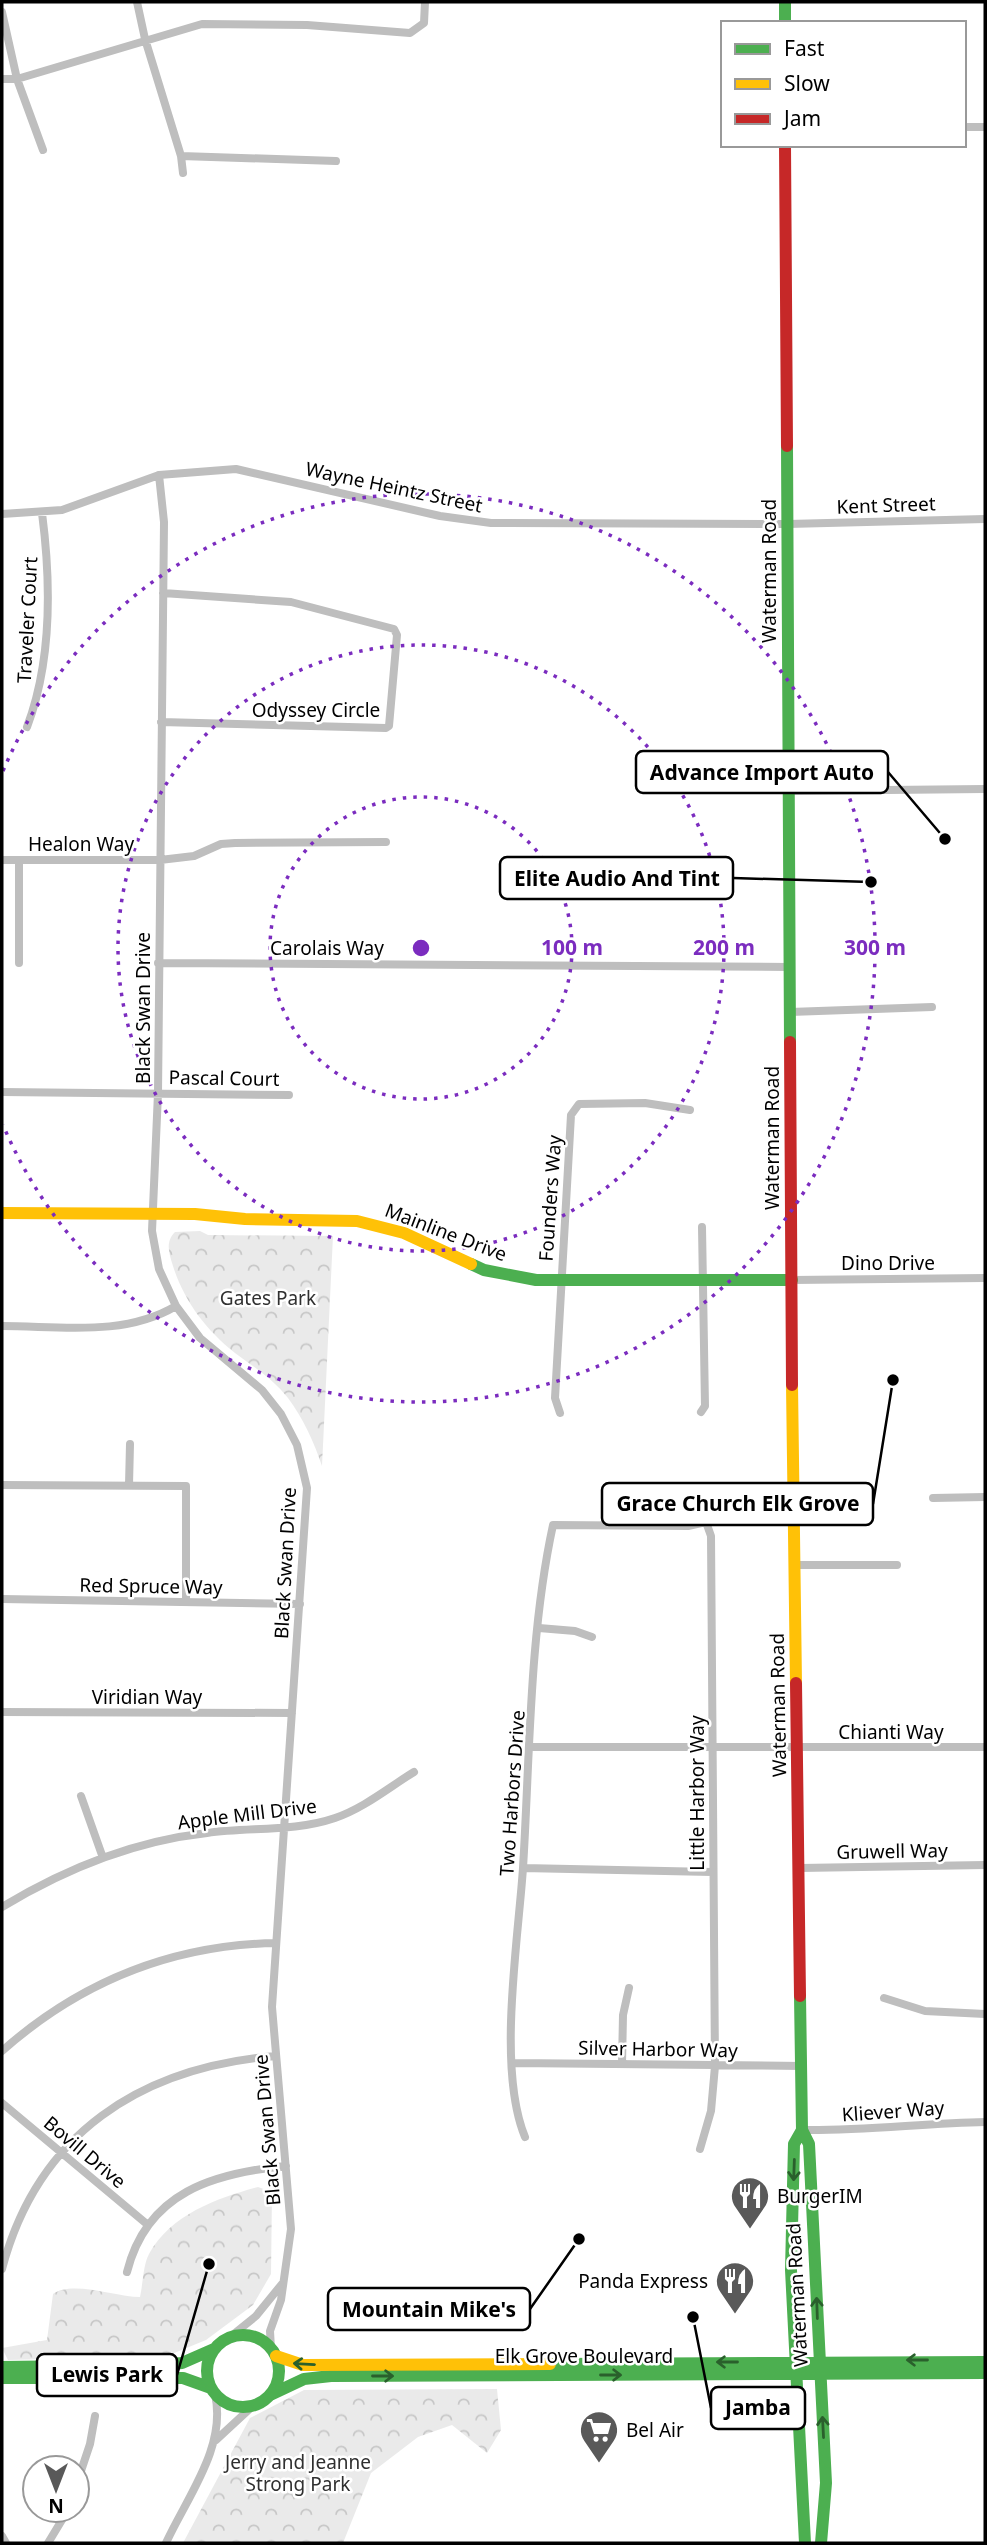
<svg xmlns="http://www.w3.org/2000/svg" width="987" height="2545" viewBox="0 0 987 2545" font-family="'Noto Sans',sans-serif">
  <style>
    .park { fill: url(#park-crowns) }
    .lines { fill: none; stroke-linecap: round; stroke-linejoin: round }
    .street { stroke: #bebebe; stroke-width: 8 }
    .fast { stroke: #4caf50; stroke-width: 12 }
    .slow { stroke: #ffc107; stroke-width: 12 }
    .jam { stroke: #c62828; stroke-width: 12 }
    .oneway { stroke: #2a602c }
    .ring { fill: none; stroke: #7b2cbf; stroke-width: 3.5; stroke-dasharray: 3.5 7 }
    .labels { text-anchor: middle; stroke-width: 5; stroke-linejoin: round; paint-order: stroke }
    .street-label { font-size: 19px; fill: #000; stroke: #fff }
    .park-label { font-size: 19px; fill: #303030; stroke: #fff }
    .poi-label { font-size: 19px; fill: #000; stroke: #fff; text-anchor: start }
    .centre { fill: #7b2cbf; stroke: #fff; stroke-width: 3.5 }
    .ring-label { font-size: 21px; text-anchor: middle; font-weight: bold; fill: #7b2cbf; stroke: #fff; stroke-width: 5; stroke-linejoin: round; paint-order: stroke }
    .leader { fill: none; stroke: #000; stroke-width: 2.5 }
    .callout-dot { fill: #000; stroke: #fff; stroke-width: 2.5 }
    .callout { fill: #fff; stroke: #000; stroke-width: 2.5 }
    .callout-label { font-size: 21px; text-anchor: middle; font-weight: bold; fill: #000 }
  </style>
  <defs>
    <pattern id="park-crowns" width="20" height="18" patternUnits="userSpaceOnUse" patternTransform="scale(1.75)"><rect width="20" height="18" fill="#eaeaea"/><path d="M2 6a3 3 0 1 1 6 0M12 15a3 3 0 1 1 6 0" fill="none" stroke="#c7c7c7"/></pattern>
  </defs>
  <rect width="100%" height="100%" fill="#fff"/>
  <path class="park" d="M 200,1231 L 208,1235 L 333,1236 L 322,1466 C 314,1442 303,1418 288,1398 C 273,1379 254,1367 235,1353 C 206,1330 184,1301 173,1266 C 169,1253 165,1242 175,1232 Z
    M 258,2187 L 272,2192 L 271,2274 L 253,2305 L 206,2340 L 167,2356 L 8,2360 L 2,2348 L 47,2340 L 53,2294 C 72,2280 116,2297 140,2297 C 143,2284 143,2265 149,2254 C 171,2214 218,2198 258,2187 Z
    M 497,2389 L 501,2430 L 487,2453 L 452,2425 L 418,2437 L 371,2473 L 343,2543 L 183,2543 L 250,2418 L 304,2390 Z"/>
  <g class="lines">
    <path class="street" d="M 137,2 L 145,39 L 181,156 L 183,173
      M 2,12 L 17,79 L 43,150
      M 2,79 L 17,79 L 202,24 L 307,25 L 410,33 L 424,23 L 425,2
      M 964,127 L 985,127
      M 181,156 L 336,161
      M 159,475 L 164,522 L 158,1093 L 152,1231 L 159,1269 L 176,1306 L 200,1338 L 262,1390 L 281,1414 L 297,1445 L 307,1488 L 272,2007 L 291,2229 L 281,2300 L 270,2331 L 271,2349
      M 2,514 L 62,510 L 159,475 L 236,469 L 440,516 L 491,523 L 788,524 L 985,519
      M 161,722 L 386,728 L 389,726 L 397,635 L 394,629 L 291,602 L 163,593
      M 27,727 C 52,661 51,582 42,513
      M 789,791 L 985,789
      M 2,860 L 160,860 L 194,856 L 221,844 L 235,843 L 386,842
      M 19,860 L 19,963
      M 158,963 L 790,967
      M 790,1012 L 932,1007
      M 2,1092 L 289,1095
      M 792,1280 L 985,1278
      M 2,1326 C 60,1326 124,1337 176,1306
      M 701,1412 L 705,1406 L 702,1227
      M 560,1413 L 555,1398 L 571,1115 L 579,1104 L 645,1103 L 690,1110
      M 2,1485 L 186,1486 L 186,1602
      M 129,1485 L 130,1444
      M 933,1498 L 985,1497
      M 795,1565 L 897,1565
      M 2,1599 L 300,1604
      M 539,1628 L 575,1631 L 592,1637
      M 2,1712 L 292,1713
      M 530,1747 L 985,1747
      M 81,1796 L 103,1858
      M 523,1868 L 712,1872
      M 800,1868 L 985,1865
      M 2,1907 C 65,1869 134,1841 207,1833 C 250,1827 294,1832 335,1818 C 364,1808 388,1788 414,1772
      M 884,1998 L 925,2011 L 985,2014
      M 2,2051 C 80,1982 171,1945 276,1943
      M 514,2063 L 803,2066
      M 622,2064 L 623,2015 L 629,1988
      M 2,2103 L 148,2225
      M 802,2130 C 864,2131 924,2123 985,2122
      M 525,2137 C 497,2069 518,1942 523,1868 C 530,1755 529,1636 553,1525 L 688,1526 L 706,1522 L 711,1536 L 715,2066 L 711,2111 L 700,2149
      M 2,2269 C 38,2133 141,2067 276,2056
      M 127,2272 C 147,2192 214,2173 286,2166
      M 230,2337 L 256,2316 L 282,2284
      M 216,2440 L 254,2405
      M 77,2483 L 90,2444 L 95,2416
      M 2,2536 L 6,2543
      M 48,2543 L 68,2510
      M 166,2543 C 187,2497 227,2447 215,2394"/>
    <path class="fast" d="M 785,2 L 785,23
      M 787,446 L 790,1042
      M 471,1264 L 484,1270 L 536,1280 L 792,1280
      M 800,1996 L 802,2130 L 809,2144 L 826,2483 L 821,2543
      M 802,2130 L 794,2144 L 791,2270 L 805,2543
      M207 2371a36 36 0 1 1 72 0a36 36 0 1 1-72 0Z
      M 550,2364 L 985,2362
      M 2,2367 L 161,2365 L 182,2363 L 214,2349
      M 2,2378 L 183,2378 L 211,2388
      M 270,2395 L 304,2379 L 331,2376 L 985,2373"/>
    <path class="slow" d="M 2,1213 L 195,1214 L 245,1219 L 357,1221 L 404,1233 L 471,1264
      M 792,1385 L 796,1683
      M 276,2356 L 303,2365 L 550,2364"/>
    <path class="jam" d="M 785,145 L 787,446
      M 790,1042 L 792,1385
      M 796,1683 L 800,1996"/>
  </g>
  <defs><path id="oneway-shaft" d="M-6 0H5M1.5-3L5.5 0L1.5 3" fill="none" stroke-width="1.6" stroke-linecap="round" stroke-linejoin="round" transform="scale(1.75)"/></defs>
  <g class="oneway">
    <use href="#oneway-shaft" transform="translate(794 2170) rotate(92)"/>
    <use href="#oneway-shaft" transform="translate(817 2308) rotate(-92)"/>
    <use href="#oneway-shaft" transform="translate(917 2360) rotate(180)"/>
    <use href="#oneway-shaft" transform="translate(727 2362) rotate(180)"/>
    <use href="#oneway-shaft" transform="translate(304 2364) rotate(-177)"/>
    <use href="#oneway-shaft" transform="translate(611 2375)"/>
    <use href="#oneway-shaft" transform="translate(383 2376)"/>
    <use href="#oneway-shaft" transform="translate(823 2427) rotate(-93)"/>
  </g>
  <g class="ring">
    <circle cx="421" cy="948" r="151"/>
    <circle cx="421" cy="948" r="303"/>
    <path d="M3 771A454 454 0 1 1 3 1125"/>
  </g>
  <defs>
    <g id="restaurant-pin" transform="scale(2.0125)"><path d="M0 17L-7.5 6A9.5 9.5 0 1 1 7.5 6Z" fill="#595959" stroke="#fff"/><path d="M-5-6h1v4h1v-4h1v4h1v-4h1v5L-1.5 .5V6h-2V.5L-5-1ZM5-6V6H3V1.5H1.5Q1.5-4 5-6Z" fill="#fff"/></g>
    <g id="supermarket-pin" transform="scale(2.0125)"><path d="M0 17L-7.5 6A9.5 9.5 0 1 1 7.5 6Z" fill="#595959" stroke="#fff"/><path d="M-6-5.5h2.5l.6 2H6L4.5 2H-2.5L-4.4-4H-6ZM-1.5 3.2a1.3 1.3 0 1 0 .1 0ZM3 3.2a1.3 1.3 0 1 0 .1 0Z" fill="#fff"/></g>
  </defs>
  <g fill-rule="evenodd">
    <use href="#restaurant-pin" x="750" y="2196"/>
    <use href="#restaurant-pin" x="735" y="2281"/>
    <use href="#supermarket-pin" x="599" y="2430"/>
  </g>
  <g class="labels">
    <g class="street-label">
      <text transform="translate(394 487) rotate(12)" y="7">Wayne Heintz Street</text>
      <text transform="translate(886 505) rotate(-2)" y="7">Kent Street</text>
      <text transform="translate(769 571) rotate(-90)" y="7">Waterman Road</text>
      <text transform="translate(27 620) rotate(-87)" y="7">Traveler Court</text>
      <text x="316" y="717">Odyssey Circle</text>
      <text x="81" y="851">Healon Way</text>
      <text x="327" y="955">Carolais Way</text>
      <text transform="translate(143 1008) rotate(-90)" y="7">Black Swan Drive</text>
      <text transform="translate(224 1078) rotate(1)" y="7">Pascal Court</text>
      <text transform="translate(772 1138) rotate(-90)" y="7">Waterman Road</text>
      <text transform="translate(550 1198) rotate(-86)" y="7">Founders Way</text>
      <text transform="translate(446 1232) rotate(21)" y="7">Mainline Drive</text>
      <text x="888" y="1270">Dino Drive</text>
      <text transform="translate(285 1563) rotate(-87)" y="7">Black Swan Drive</text>
      <text transform="translate(151 1586) rotate(1)" y="7">Red Spruce Way</text>
      <text x="147" y="1704">Viridian Way</text>
      <text transform="translate(778 1705) rotate(-91)" y="7">Waterman Road</text>
      <text x="891" y="1739">Chianti Way</text>
      <text transform="translate(512 1793) rotate(-86)" y="7">Two Harbors Drive</text>
      <text transform="translate(697 1793) rotate(-90)" y="7">Little Harbor Way</text>
      <text transform="translate(247 1814) rotate(-7)" y="7">Apple Mill Drive</text>
      <text transform="translate(892 1851) rotate(-1)" y="7">Gruwell Way</text>
      <text transform="translate(658 2049) rotate(1)" y="7">Silver Harbor Way</text>
      <text transform="translate(893 2111) rotate(-4)" y="7">Kliever Way</text>
      <text transform="translate(267 2130) rotate(-95)" y="7">Black Swan Drive</text>
      <text transform="translate(85 2152) rotate(40)" y="7">Bovill Drive</text>
      <text transform="translate(797 2295) rotate(-93)" y="7">Waterman Road</text>
      <text x="584" y="2363">Elk Grove Boulevard</text>
    </g>
    <g class="park-label">
      <text x="268" y="1305">Gates Park</text>
      <text x="298" y="2469">Jerry and Jeanne<tspan x="298" dy="22">Strong Park</tspan></text>
    </g>
    <g class="poi-label">
      <text x="777" y="2203">BurgerIM</text>
      <text x="708" y="2288" text-anchor="end">Panda Express</text>
      <text x="626" y="2437">Bel Air</text>
    </g>
  </g>
  <circle cx="421" cy="948" r="10" class="centre"/>
  <g class="ring-label">
    <text x="572" y="955">100 m</text>
    <text x="724" y="955">200 m</text>
    <text x="875" y="955">300 m</text>
  </g>
  <path class="leader" d="M945 839L888 772M871 882L733 878M893 1380L873 1504M579 2239L530 2309M209 2264L177 2375M693 2317L711 2408"/>
  <g class="callout-dot">
    <circle cx="945" cy="839" r="7"/>
    <circle cx="871" cy="882" r="7"/>
    <circle cx="893" cy="1380" r="7"/>
    <circle cx="579" cy="2239" r="7"/>
    <circle cx="209" cy="2264" r="7"/>
    <circle cx="693" cy="2317" r="7"/>
  </g>
  <g class="callout">
    <rect x="636" y="751" width="252" height="42" rx="7"/>
    <rect x="500" y="857" width="233" height="42" rx="7"/>
    <rect x="602" y="1483" width="271" height="42" rx="7"/>
    <rect x="328" y="2288" width="202" height="42" rx="7"/>
    <rect x="37" y="2354" width="140" height="42" rx="7"/>
    <rect x="711" y="2387" width="94" height="42" rx="7"/>
  </g>
  <g class="callout-label">
    <text x="762" y="780">Advance Import Auto</text>
    <text x="617" y="886">Elite Audio And Tint</text>
    <text x="738" y="1511">Grace Church Elk Grove</text>
    <text x="429" y="2317">Mountain Mike's</text>
    <text x="107" y="2382">Lewis Park</text>
    <text x="758" y="2415">Jamba</text>
  </g>
  <rect width="987" height="2545" fill="none" stroke="#000000" stroke-width="7"/>
  <rect x="721" y="21" width="245" height="126" fill="#ffffff" stroke="#999999" stroke-width="2"/>
  <rect x="735" y="44" width="35" height="10" fill="#4caf50" stroke="#999999" stroke-width="2"/>
  <text x="784" y="56" font-size="21" fill="#000000">Fast</text>
  <rect x="735" y="79" width="35" height="10" fill="#ffc107" stroke="#999999" stroke-width="2"/>
  <text x="784" y="91" font-size="21" fill="#000000">Slow</text>
  <rect x="735" y="114" width="35" height="10" fill="#c62828" stroke="#999999" stroke-width="2"/>
  <text x="784" y="126" font-size="21" fill="#000000">Jam</text>
  <g transform="translate(56 2489) rotate(180)"><circle r="33" fill="#ffffff" stroke="#999999" stroke-width="2"/>
  <path d="M0-5L12 26L0 18L-12 26Z" fill="#595959"/>
  <text y="-10" font-size="19" font-weight="bold" text-anchor="middle" fill="#000000">N</text>
  </g>
</svg>
